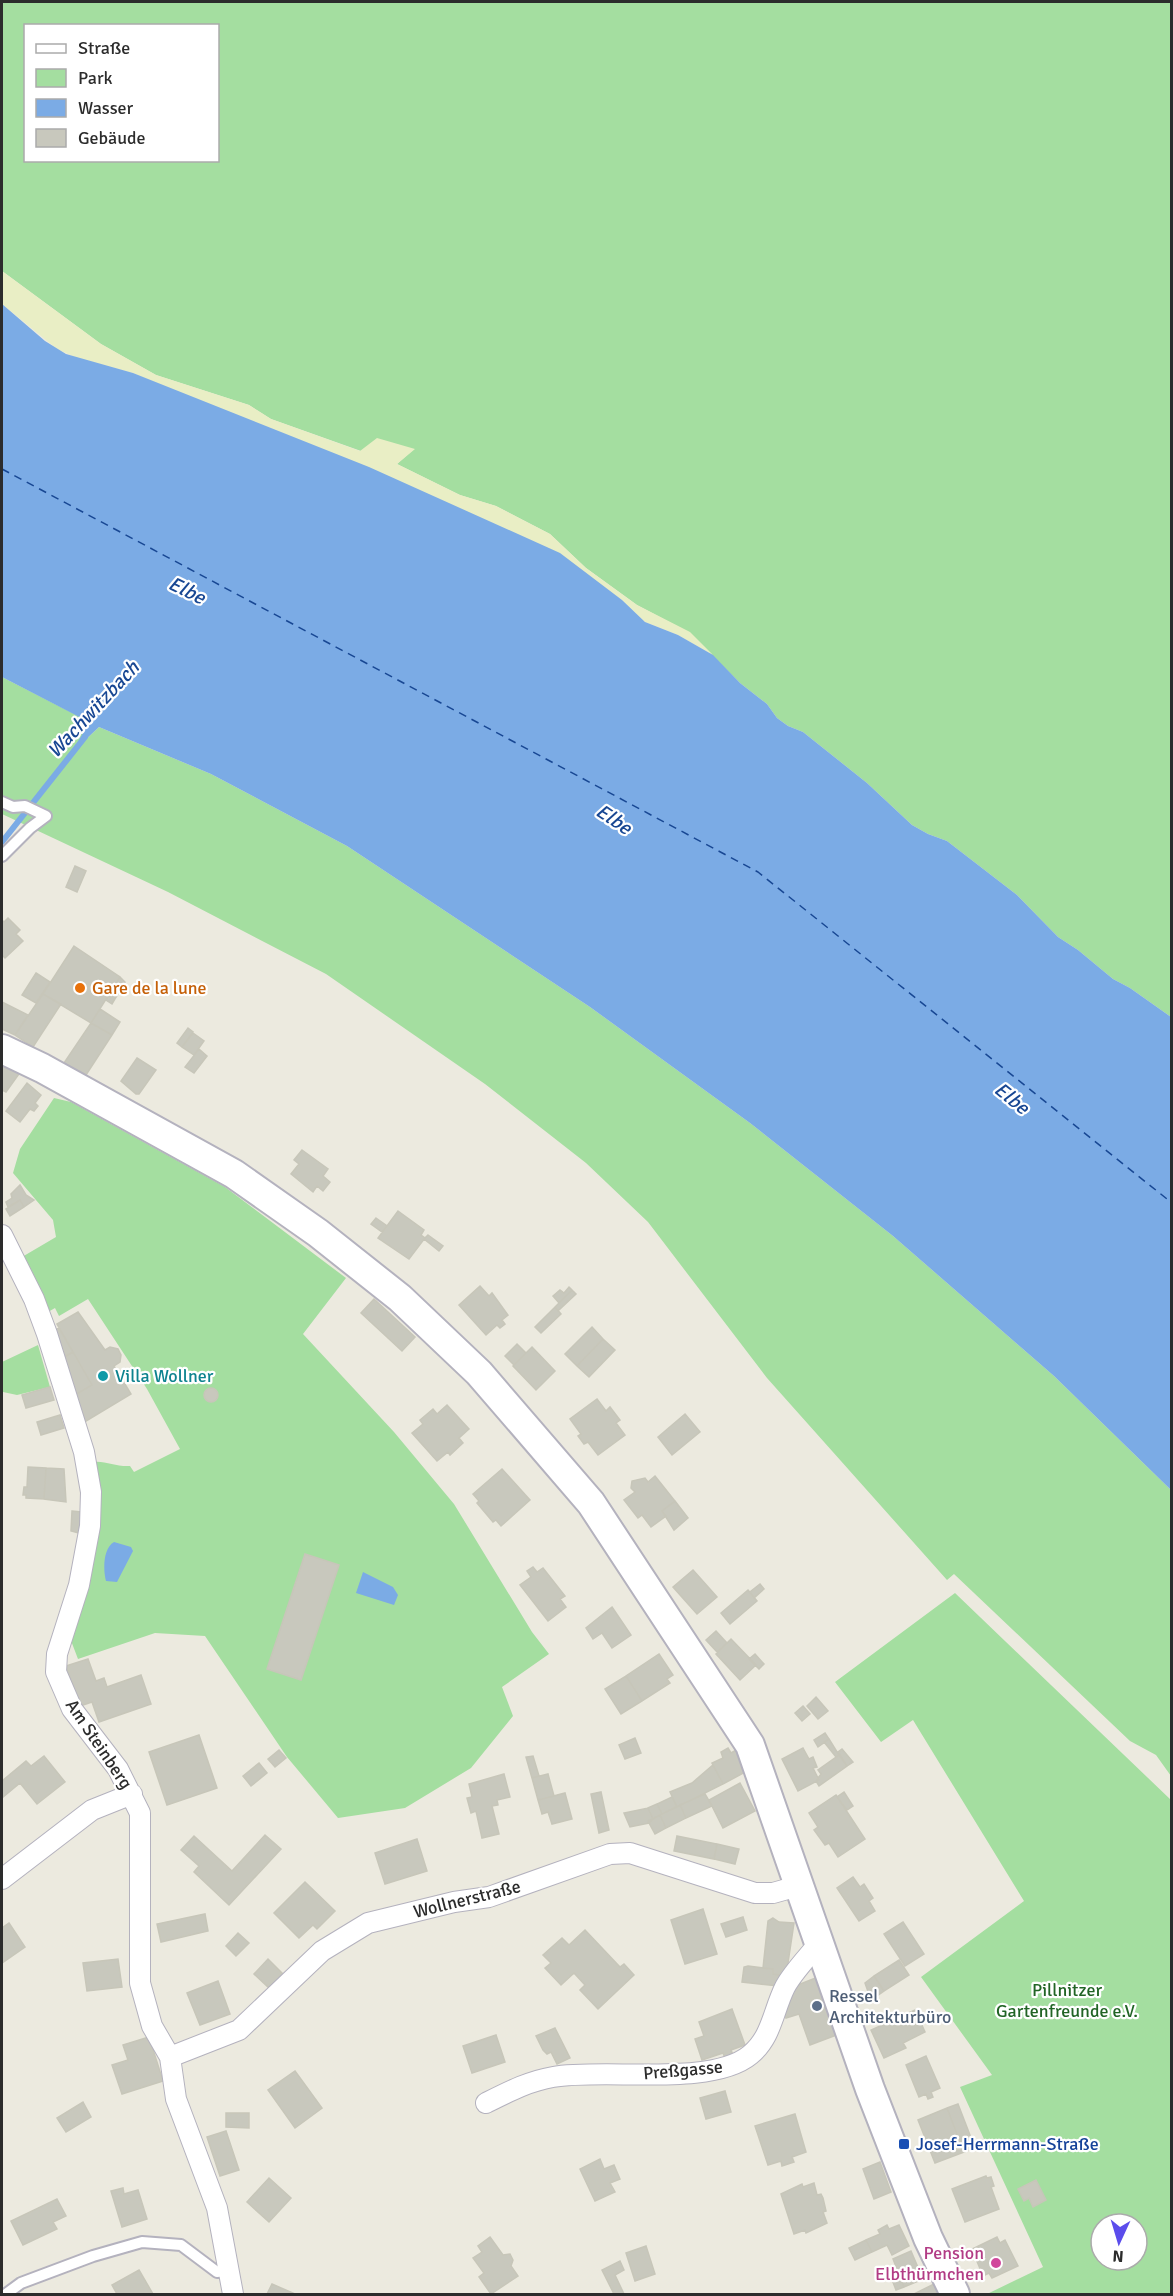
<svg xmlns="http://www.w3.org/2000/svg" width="1173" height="2296" viewBox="0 0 1173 2296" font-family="Signika,sans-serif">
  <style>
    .green { fill: #a4dea0; fill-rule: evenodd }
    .sand { fill: #e9eec5 }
    .water { fill: #7babe5 }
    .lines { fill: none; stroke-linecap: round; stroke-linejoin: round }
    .stream { stroke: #7babe5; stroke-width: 6 }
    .ferry { stroke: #184793; stroke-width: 1.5; stroke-dasharray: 8 6; stroke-linecap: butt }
    .building { fill: #c8c8bd; stroke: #c7c6b9; stroke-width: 1.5 }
    .lane-casing { stroke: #b4b2be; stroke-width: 14 }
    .street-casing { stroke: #b4b2be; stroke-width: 22 }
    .secondary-casing { stroke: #b4b2be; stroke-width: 32 }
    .lane { stroke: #fff; stroke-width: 10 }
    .street { stroke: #fff; stroke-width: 20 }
    .secondary { stroke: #fff; stroke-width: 28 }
    .food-dot { fill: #e8710a; stroke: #fff; stroke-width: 2 }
    .culture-dot { fill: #0f9aa8; stroke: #fff; stroke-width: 2 }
    .service-dot { fill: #5c6f8a; stroke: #fff; stroke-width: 2 }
    .transit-dot { fill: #1a4fb4; stroke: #fff; stroke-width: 2 }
    .hotel-dot { fill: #d1479c; stroke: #fff; stroke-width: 2 }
    .labels { text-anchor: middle; stroke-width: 4.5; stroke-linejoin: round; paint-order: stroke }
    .food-label { font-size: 18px; fill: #c56008; stroke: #fff; text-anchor: start }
    .culture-label { font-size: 18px; fill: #0d838f; stroke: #fff; text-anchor: start }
    .street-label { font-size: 18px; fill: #2c2c2c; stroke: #fff }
    .park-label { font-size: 18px; fill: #216425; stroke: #fff }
    .service-label { font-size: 18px; fill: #4e5e75; stroke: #fff; text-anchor: start }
    .transit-label { font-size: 18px; fill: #164399; stroke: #fff; text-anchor: start }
    .hotel-label { font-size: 18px; fill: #b23c85; stroke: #fff; text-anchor: end }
    .water-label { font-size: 20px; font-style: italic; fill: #184793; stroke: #fff }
  </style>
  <rect width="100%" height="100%" fill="#eceadf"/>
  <path class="green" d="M 2,2 L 1171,2 L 1171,1017 L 1130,988 L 1113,979 L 1078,950 L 1058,937 L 1017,895 L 947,841 L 928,834 L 912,825 L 867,783 L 803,732 L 788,726 L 777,718 L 767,704 L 740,683 L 690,633 L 637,605 L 586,568 L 550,534 L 496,506 L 460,495 L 397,464 L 414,449 L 361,451 L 271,419 L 249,405 L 156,375 L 101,344 L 2,271 ZM 26,26 L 218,26 L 218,160 L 26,160 Z
    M 2,677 L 90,722 L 79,742 L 81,744 L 99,727 L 211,774 L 347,846 L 590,1007 L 750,1123 L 893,1236 L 1054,1376 L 1171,1490 L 1171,1776 L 1156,1755 L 1130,1741 L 954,1574 L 947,1580 L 767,1378 L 648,1222 L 586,1163 L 485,1084 L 326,974 L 168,892 L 2,814 Z
    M 54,1098 L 71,1102 L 225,1187 L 346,1278 L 303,1334 L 394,1432 L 454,1504 L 532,1632 L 549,1654 L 502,1687 L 513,1716 L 471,1768 L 405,1808 L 338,1818 L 287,1757 L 205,1636 L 155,1633 L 78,1659 L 70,1638 L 92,1462 C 105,1460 116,1467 130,1466 L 134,1472 L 180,1449 L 147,1389 L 88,1299 L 59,1316 L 55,1308 L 48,1312 L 22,1257 L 56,1237 L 53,1220 L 13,1173 L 20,1149 Z
    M 38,1345 L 50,1387 L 17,1395 L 3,1392 L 2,1362 Z
    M 955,1593 L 1171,1800 L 1171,2294 L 987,2294 L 1043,2267 L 960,2087 L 992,2075 L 921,1977 L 1024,1901 L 913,1720 L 881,1742 L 835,1682 ZM 1101,2224 L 1137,2224 L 1137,2260 L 1101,2260 Z"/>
  <path class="sand" d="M 2,271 L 101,344 L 156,375 L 249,405 L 271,419 L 360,451 L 377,438 L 415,449 L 397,464 L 460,495 L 496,506 L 550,534 L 586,568 L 637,605 L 690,632 L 713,655 L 678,635 L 645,622 L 622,600 L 573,565 L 133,373 L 77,358 L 57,349 L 2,304 Z"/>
  <path class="water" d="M 2,304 L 45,341 L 66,354 L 133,373 L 369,467 L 560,553 L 622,600 L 645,622 L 678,635 L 713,655 L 740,683 L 767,704 L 777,718 L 788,726 L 803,732 L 867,783 L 912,825 L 928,834 L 947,841 L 1017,895 L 1058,937 L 1078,950 L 1113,979 L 1130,988 L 1171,1017 L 1171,1490 L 1054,1376 L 893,1236 L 750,1123 L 590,1007 L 347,846 L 211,774 L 99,727 L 81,744 L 78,742 L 89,722 L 2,677 Z
    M 114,1542 L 131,1547 L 133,1551 L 117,1582 L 106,1581 C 103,1570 103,1548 114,1542 Z
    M 363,1572 L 393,1587 L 398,1595 L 394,1605 L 356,1593 Z"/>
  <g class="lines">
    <path class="stream" d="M 2,842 L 85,737"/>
    <path class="ferry" d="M 2,469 L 758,872 L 1172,1203"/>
  </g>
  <path class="building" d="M 75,866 L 86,871 L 77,892 L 66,887 Z
    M 8,918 L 20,930 L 16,934 L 23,941 L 5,958 L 2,955 L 2,920 L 4,922 Z
    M 74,946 L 120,977 L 91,1023 L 43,994 Z
    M 36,973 L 50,982 L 36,1003 L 22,995 Z
    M 120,977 L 125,982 L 112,1004 L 106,1000 Z
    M 43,994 L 61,1004 L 33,1047 L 15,1035 Z
    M 2,1002 L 28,1015 L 15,1035 L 2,1029 Z
    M 100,1009 L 120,1022 L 112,1035 L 91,1023 Z
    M 91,1023 L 112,1035 L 86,1075 L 64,1063 Z
    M 188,1028 L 193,1032 L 182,1047 L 177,1043 Z
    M 193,1033 L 204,1041 L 194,1055 L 182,1047 Z
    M 199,1049 L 207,1056 L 194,1073 L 185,1067 Z
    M 137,1058 L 156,1070 L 139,1094 L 136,1094 L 121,1081 Z
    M 2,1062 L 21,1071 L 6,1092 L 2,1090 Z
    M 27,1083 L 41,1095 L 35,1103 L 38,1106 L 34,1111 L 30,1109 L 20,1122 L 6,1111 Z
    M 302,1150 L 328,1169 L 323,1176 L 330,1182 L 323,1191 L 317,1186 L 313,1192 L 291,1174 L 299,1164 L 294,1160 Z
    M 20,1185 L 26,1195 L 34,1200 L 24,1207 L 20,1200 L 8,1207 L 6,1202 L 12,1198 L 11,1194 Z
    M 20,1200 L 24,1207 L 10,1216 L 6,1209 Z
    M 398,1211 L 424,1230 L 421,1235 L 425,1238 L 409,1259 L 378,1238 Z
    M 376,1218 L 387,1226 L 382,1232 L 371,1224 Z
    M 428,1235 L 443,1246 L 439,1251 L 424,1239 Z
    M 480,1286 L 489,1296 L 492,1293 L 508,1315 L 502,1320 L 505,1324 L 500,1328 L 497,1325 L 486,1335 L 459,1305 Z
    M 569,1287 L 572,1290 L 559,1303 L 553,1296 L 560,1290 L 564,1293 Z
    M 572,1290 L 576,1294 L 558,1311 L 555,1307 Z
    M 374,1299 L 415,1337 L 402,1351 L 361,1313 Z
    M 555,1307 L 561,1314 L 541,1333 L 535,1327 Z
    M 78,1312 L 105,1350 L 110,1347 L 118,1349 L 121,1355 L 120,1362 L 114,1366 L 131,1394 L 83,1423 L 73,1396 L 92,1385 L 57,1324 Z
    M 592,1327 L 603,1339 L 577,1366 L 565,1354 Z
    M 59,1328 L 73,1352 L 60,1359 L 55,1330 Z
    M 603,1339 L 615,1350 L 589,1377 L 577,1366 Z
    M 517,1344 L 526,1353 L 514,1365 L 505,1356 Z
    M 532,1347 L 555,1371 L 536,1390 L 513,1366 Z
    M 73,1352 L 92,1385 L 73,1396 L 61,1359 Z
    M 50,1387 L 54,1400 L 26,1408 L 22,1395 Z
    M204 1395a7 7 0 1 1 14 0a7 7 0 1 1-14 0Z
    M 597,1399 L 606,1411 L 610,1407 L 620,1420 L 616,1423 L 625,1435 L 598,1455 L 588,1442 L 584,1444 L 578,1436 L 581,1434 L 570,1419 Z
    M 447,1405 L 469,1429 L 459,1438 L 463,1443 L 450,1455 L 448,1452 L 437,1461 L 412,1433 L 423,1424 L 420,1420 L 433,1409 L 437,1414 Z
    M 685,1414 L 700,1432 L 672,1455 L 658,1437 Z
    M 60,1415 L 64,1428 L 41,1435 L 37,1422 Z
    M 28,1467 L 46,1468 L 44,1499 L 26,1498 L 26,1495 L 23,1495 L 24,1487 L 27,1487 Z
    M 46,1468 L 64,1469 L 66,1502 L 44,1499 Z
    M 502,1469 L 530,1500 L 501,1526 L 496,1520 L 493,1522 L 477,1503 L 479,1501 L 473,1494 Z
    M 655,1476 L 675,1501 L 662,1511 L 666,1516 L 651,1527 L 642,1515 L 638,1518 L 624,1500 L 635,1492 L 631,1488 L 632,1481 L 645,1478 L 648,1482 Z
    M 675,1501 L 688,1518 L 674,1530 L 662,1511 Z
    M 72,1511 L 81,1512 L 79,1533 L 71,1531 Z
    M 305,1554 L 339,1565 L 301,1680 L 267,1669 Z
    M 533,1567 L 537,1572 L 543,1568 L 565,1596 L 560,1599 L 566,1607 L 548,1621 L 520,1585 L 531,1577 L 527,1571 Z
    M 693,1570 L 717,1597 L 697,1614 L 673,1587 Z
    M 760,1584 L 764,1589 L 754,1598 L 750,1592 Z
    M 748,1590 L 757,1601 L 730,1624 L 721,1613 Z
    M 612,1607 L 631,1635 L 612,1648 L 602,1633 L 593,1639 L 586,1628 Z
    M 716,1631 L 727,1643 L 717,1652 L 706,1640 Z
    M 731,1639 L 756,1665 L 740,1680 L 716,1654 Z
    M 659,1654 L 673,1675 L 667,1679 L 670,1683 L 642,1701 L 626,1676 Z
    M 755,1654 L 764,1664 L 759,1669 L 749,1659 Z
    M 88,1659 L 96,1681 L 104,1678 L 107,1687 L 141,1675 L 151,1704 L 99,1722 L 92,1702 L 80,1706 L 66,1666 Z
    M 626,1676 L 642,1701 L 621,1714 L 605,1689 Z
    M 816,1697 L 828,1711 L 818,1719 L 807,1706 Z
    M 803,1706 L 810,1714 L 802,1721 L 795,1713 Z
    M 825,1733 L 829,1739 L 818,1747 L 814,1740 Z
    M 199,1735 L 217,1788 L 167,1805 L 149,1752 Z
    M 635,1738 L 641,1753 L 625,1759 L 619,1745 Z
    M 829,1739 L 839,1755 L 836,1757 L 824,1742 Z
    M 728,1748 L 731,1753 L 738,1749 L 749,1770 L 723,1784 L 712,1763 L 723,1758 L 721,1752 Z
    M 803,1748 L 809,1759 L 813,1757 L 817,1767 L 813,1768 L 819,1780 L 798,1791 L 782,1759 Z
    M 842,1749 L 853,1762 L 847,1766 L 838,1752 Z
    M 279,1750 L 286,1758 L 275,1767 L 268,1759 Z
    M 839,1755 L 847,1766 L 819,1786 L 816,1781 L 821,1774 L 818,1770 Z
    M 44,1756 L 65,1782 L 37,1804 L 20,1783 L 2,1798 L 2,1781 L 26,1761 L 31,1766 Z
    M 533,1756 L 539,1776 L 532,1778 L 526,1757 Z
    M 259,1763 L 267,1773 L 251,1786 L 243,1776 Z
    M 713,1765 L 723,1784 L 677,1807 L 670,1792 L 692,1783 Z
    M 504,1774 L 510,1797 L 497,1800 L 498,1805 L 492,1806 L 499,1834 L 482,1838 L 476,1811 L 471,1813 L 467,1798 L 472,1797 L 469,1784 Z
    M 548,1774 L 554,1796 L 538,1800 L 532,1778 Z
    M 740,1783 L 755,1811 L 723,1828 L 709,1800 Z
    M 601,1792 L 609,1830 L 599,1833 L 591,1794 Z
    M 844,1792 L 853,1806 L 847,1810 L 837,1797 Z
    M 565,1793 L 572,1819 L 552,1824 L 548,1812 L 542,1814 L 538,1800 Z
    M 705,1794 L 712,1806 L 686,1818 L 680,1805 Z
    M 836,1795 L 865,1839 L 838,1857 L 829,1843 L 825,1845 L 814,1830 L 818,1827 L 809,1813 Z
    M 672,1797 L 677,1807 L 662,1814 L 657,1804 Z
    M 657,1804 L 662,1814 L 653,1819 L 648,1808 Z
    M 680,1805 L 686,1818 L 666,1828 L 660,1815 Z
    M 648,1808 L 653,1819 L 649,1823 L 630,1827 L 624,1813 Z
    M 660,1815 L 666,1828 L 655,1834 L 648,1821 Z
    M 265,1835 L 281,1849 L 229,1905 L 194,1872 L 199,1866 L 181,1850 L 194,1836 L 232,1871 Z
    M 677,1836 L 717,1844 L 714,1859 L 674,1851 Z
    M 417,1839 L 427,1871 L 385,1884 L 375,1853 Z
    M 717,1844 L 739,1849 L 735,1864 L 714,1859 Z
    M 853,1877 L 860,1887 L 864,1884 L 873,1898 L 869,1901 L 875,1911 L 859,1921 L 837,1888 Z
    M 305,1882 L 335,1911 L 317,1929 L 313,1925 L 299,1938 L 274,1913 Z
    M 703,1909 L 717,1954 L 685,1964 L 671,1920 Z
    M 205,1914 L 208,1931 L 161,1942 L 157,1924 Z
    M 743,1917 L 747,1930 L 726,1937 L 721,1924 Z
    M 773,1918 L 779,1922 L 794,1923 L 786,1976 L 773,1974 L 773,1969 L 763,1968 L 768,1921 Z
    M 903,1922 L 924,1954 L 905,1966 L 884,1934 Z
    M 9,1923 L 25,1947 L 2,1963 L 2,1928 Z
    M 585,1930 L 620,1967 L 624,1964 L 634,1975 L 598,2009 L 580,1990 L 585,1985 L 574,1973 L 561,1985 L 545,1968 L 551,1963 L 543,1955 L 562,1938 L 569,1945 Z
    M 238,1933 L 249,1943 L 236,1956 L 226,1946 Z
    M 118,1959 L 122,1987 L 87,1991 L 83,1963 Z
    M 268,1959 L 283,1974 L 270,1989 L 254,1974 Z
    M 899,1960 L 909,1975 L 884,1991 L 874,1976 Z
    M 748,1966 L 773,1969 L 773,1974 L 779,1975 L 778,1986 L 742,1982 L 744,1967 Z
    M 874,1976 L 884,1991 L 871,2000 L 865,1983 Z
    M 818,1977 L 839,2034 L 810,2045 L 799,2014 L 786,2018 L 784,2011 L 790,1988 Z
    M 218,1981 L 230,2014 L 200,2025 L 187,1993 Z
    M 732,2009 L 745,2045 L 731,2050 L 733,2055 L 725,2058 L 723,2053 L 702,2060 L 695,2039 L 704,2036 L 699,2022 Z
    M 915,2010 L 925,2032 L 903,2043 L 906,2048 L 884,2058 L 871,2030 Z
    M 555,2028 L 570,2058 L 557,2064 L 551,2052 L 547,2054 L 543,2050 L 536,2036 Z
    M 496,2035 L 505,2062 L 472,2073 L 463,2046 Z
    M 149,2037 L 163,2081 L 122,2094 L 112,2065 L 128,2060 L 123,2045 Z
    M 926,2056 L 940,2088 L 931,2092 L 933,2097 L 928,2099 L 926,2094 L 919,2097 L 906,2065 Z
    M 295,2071 L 322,2108 L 295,2128 L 268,2090 Z
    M 725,2091 L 731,2112 L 706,2119 L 700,2098 Z
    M 83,2102 L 91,2117 L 66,2132 L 57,2118 Z
    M 958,2104 L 975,2148 L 964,2152 L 947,2108 Z
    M 947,2108 L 964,2152 L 935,2163 L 918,2120 Z
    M 226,2113 L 249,2113 L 249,2128 L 226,2127 Z
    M 795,2114 L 806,2152 L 792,2157 L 794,2162 L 782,2166 L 781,2161 L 768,2165 L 755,2126 Z
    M 226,2131 L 239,2170 L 220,2176 L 207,2137 Z
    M 600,2159 L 604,2169 L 614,2165 L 620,2179 L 610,2183 L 615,2192 L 595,2201 L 580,2169 Z
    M 880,2162 L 891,2192 L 874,2199 L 863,2169 Z
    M 986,2176 L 987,2178 L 991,2177 L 994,2186 L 991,2187 L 999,2209 L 965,2222 L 952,2189 Z
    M 269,2178 L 291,2198 L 269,2222 L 247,2202 Z
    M 1036,2180 L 1046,2200 L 1033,2207 L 1029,2198 L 1024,2201 L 1018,2189 Z
    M 814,2183 L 817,2195 L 821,2194 L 823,2198 L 826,2211 L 823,2212 L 827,2223 L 806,2233 L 805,2230 L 794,2234 L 781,2194 L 802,2184 L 803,2187 Z
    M 123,2188 L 124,2194 L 138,2190 L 147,2219 L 122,2227 L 111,2191 Z
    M 57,2199 L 66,2216 L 53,2222 L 57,2229 L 23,2245 L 11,2221 Z
    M 887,2225 L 889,2229 L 899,2225 L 909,2246 L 892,2255 L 887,2245 L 872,2252 L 866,2240 L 880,2234 L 878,2230 Z
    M 490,2237 L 503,2255 L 510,2254 L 513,2260 L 511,2266 L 518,2276 L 491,2294 L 479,2277 L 484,2273 L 473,2258 L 482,2252 L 478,2246 Z
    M 997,2237 L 1000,2243 L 1005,2240 L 1018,2266 L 992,2278 L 989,2273 L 983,2276 L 972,2249 Z
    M 866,2240 L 872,2252 L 855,2260 L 849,2248 Z
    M 646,2246 L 655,2274 L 635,2281 L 626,2253 Z
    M 911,2251 L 923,2279 L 904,2287 L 893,2259 Z
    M 620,2261 L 624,2270 L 615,2275 L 624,2294 L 614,2294 L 602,2270 Z
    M 139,2270 L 153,2294 L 117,2294 L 112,2285 Z
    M 899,2274 L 904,2287 L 896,2290 L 891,2277 Z
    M 272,2284 L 295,2294 L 267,2294 Z
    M 934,2284 L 939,2294 L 914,2294 Z"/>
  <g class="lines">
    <g class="lane-casing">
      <path id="lane" d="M 2,802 L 13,807 L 25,806 L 46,816 L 30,828 L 2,856
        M 6,2294 L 21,2283 L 93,2256 L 142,2242 L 181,2245 L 217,2272 L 229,2270"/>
    </g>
    <g class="street-casing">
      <path id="street" d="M 2,1235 L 34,1299 L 47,1334 L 84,1452 L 91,1492 L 90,1526 L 79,1585 L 57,1654 L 56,1672 L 72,1709 L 118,1769 L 140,1813 L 140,1983 L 152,2026 L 170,2057 L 176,2099 L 217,2208 L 233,2294
        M 2,1879 L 92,1810 L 132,1794
        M 170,2057 L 239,2030 L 322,1951 L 368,1923 L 454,1902 L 489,1897 L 610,1854 L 630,1853 L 755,1893 L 773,1893 L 798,1886
        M 486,2103 C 508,2092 529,2081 553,2077 C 605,2068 711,2087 750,2055 C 772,2037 773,2011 785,1987 C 793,1972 808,1957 819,1943"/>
    </g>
    <g class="secondary-casing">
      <path id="secondary" d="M 2,1049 L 42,1068 L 234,1174 L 318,1233 L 400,1298 L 479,1373 L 591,1503 L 750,1745 L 870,2089 L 928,2238 L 955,2294"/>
    </g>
    <use href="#lane" class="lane"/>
    <use href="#street" class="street"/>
    <use href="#secondary" class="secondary"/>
  </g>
  <circle class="food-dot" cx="80" cy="988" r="6"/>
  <circle class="culture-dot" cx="103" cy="1376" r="6"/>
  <circle class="service-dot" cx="817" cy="2006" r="6"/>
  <rect class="transit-dot" x="898" y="2138" width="12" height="12" rx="3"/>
  <circle class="hotel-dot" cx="996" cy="2263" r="6"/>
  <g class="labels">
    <g class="food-label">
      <text x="92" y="994">Gare de la lune</text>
    </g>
    <g class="culture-label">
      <text x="115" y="1382">Villa Wollner</text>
    </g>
    <g class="street-label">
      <text transform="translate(99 1744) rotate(56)" y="6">Am Steinberg</text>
      <text transform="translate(467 1899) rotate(-14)" y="6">Wollnerstraße</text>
      <text transform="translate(683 2070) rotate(-5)" y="6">Preßgasse</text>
    </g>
    <g class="park-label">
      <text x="1067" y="1996">Pillnitzer<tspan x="1067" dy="21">Gartenfreunde e.V.</tspan></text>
    </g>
    <g class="service-label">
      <text x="829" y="2002">Ressel<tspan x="829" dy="21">Architekturbüro</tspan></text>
    </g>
    <g class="transit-label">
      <text x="916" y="2150">Josef-Herrmann-Straße</text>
    </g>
    <g class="hotel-label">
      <text x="984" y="2259">Pension<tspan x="984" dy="21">Elbthürmchen</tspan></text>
    </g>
    <g class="water-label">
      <text transform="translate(187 590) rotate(26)" y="7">Elbe</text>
      <text transform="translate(93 709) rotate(-47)" y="7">Wachwitzbach</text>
      <text transform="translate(614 819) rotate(34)" y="7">Elbe</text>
      <text transform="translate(1012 1098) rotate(39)" y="7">Elbe</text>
    </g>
  </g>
  <rect width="1173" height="2296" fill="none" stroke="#2c2c2c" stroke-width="6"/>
  <rect x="24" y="24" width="195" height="138" fill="#ffffff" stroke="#ababab" stroke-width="1.5"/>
  <rect x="36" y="44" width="30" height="9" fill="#ffffff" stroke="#ababab" stroke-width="1.5"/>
  <text x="78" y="54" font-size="18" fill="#2c2c2c">Straße</text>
  <rect x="36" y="69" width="30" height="18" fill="#a4dea0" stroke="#ababab" stroke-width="1.5"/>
  <text x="78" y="84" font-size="18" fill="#2c2c2c">Park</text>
  <rect x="36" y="99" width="30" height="18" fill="#7babe5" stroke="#ababab" stroke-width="1.5"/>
  <text x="78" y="114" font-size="18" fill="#2c2c2c">Wasser</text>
  <rect x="36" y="129" width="30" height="18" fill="#c8c8bd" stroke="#ababab" stroke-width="1.5"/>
  <text x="78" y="144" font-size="18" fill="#2c2c2c">Gebäude</text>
  <g transform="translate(1119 2242) rotate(184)"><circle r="28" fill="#ffffff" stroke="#ababab" stroke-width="1.5"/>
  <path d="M0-4.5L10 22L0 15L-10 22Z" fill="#5b4dec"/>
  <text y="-9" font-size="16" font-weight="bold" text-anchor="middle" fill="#2c2c2c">N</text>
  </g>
</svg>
